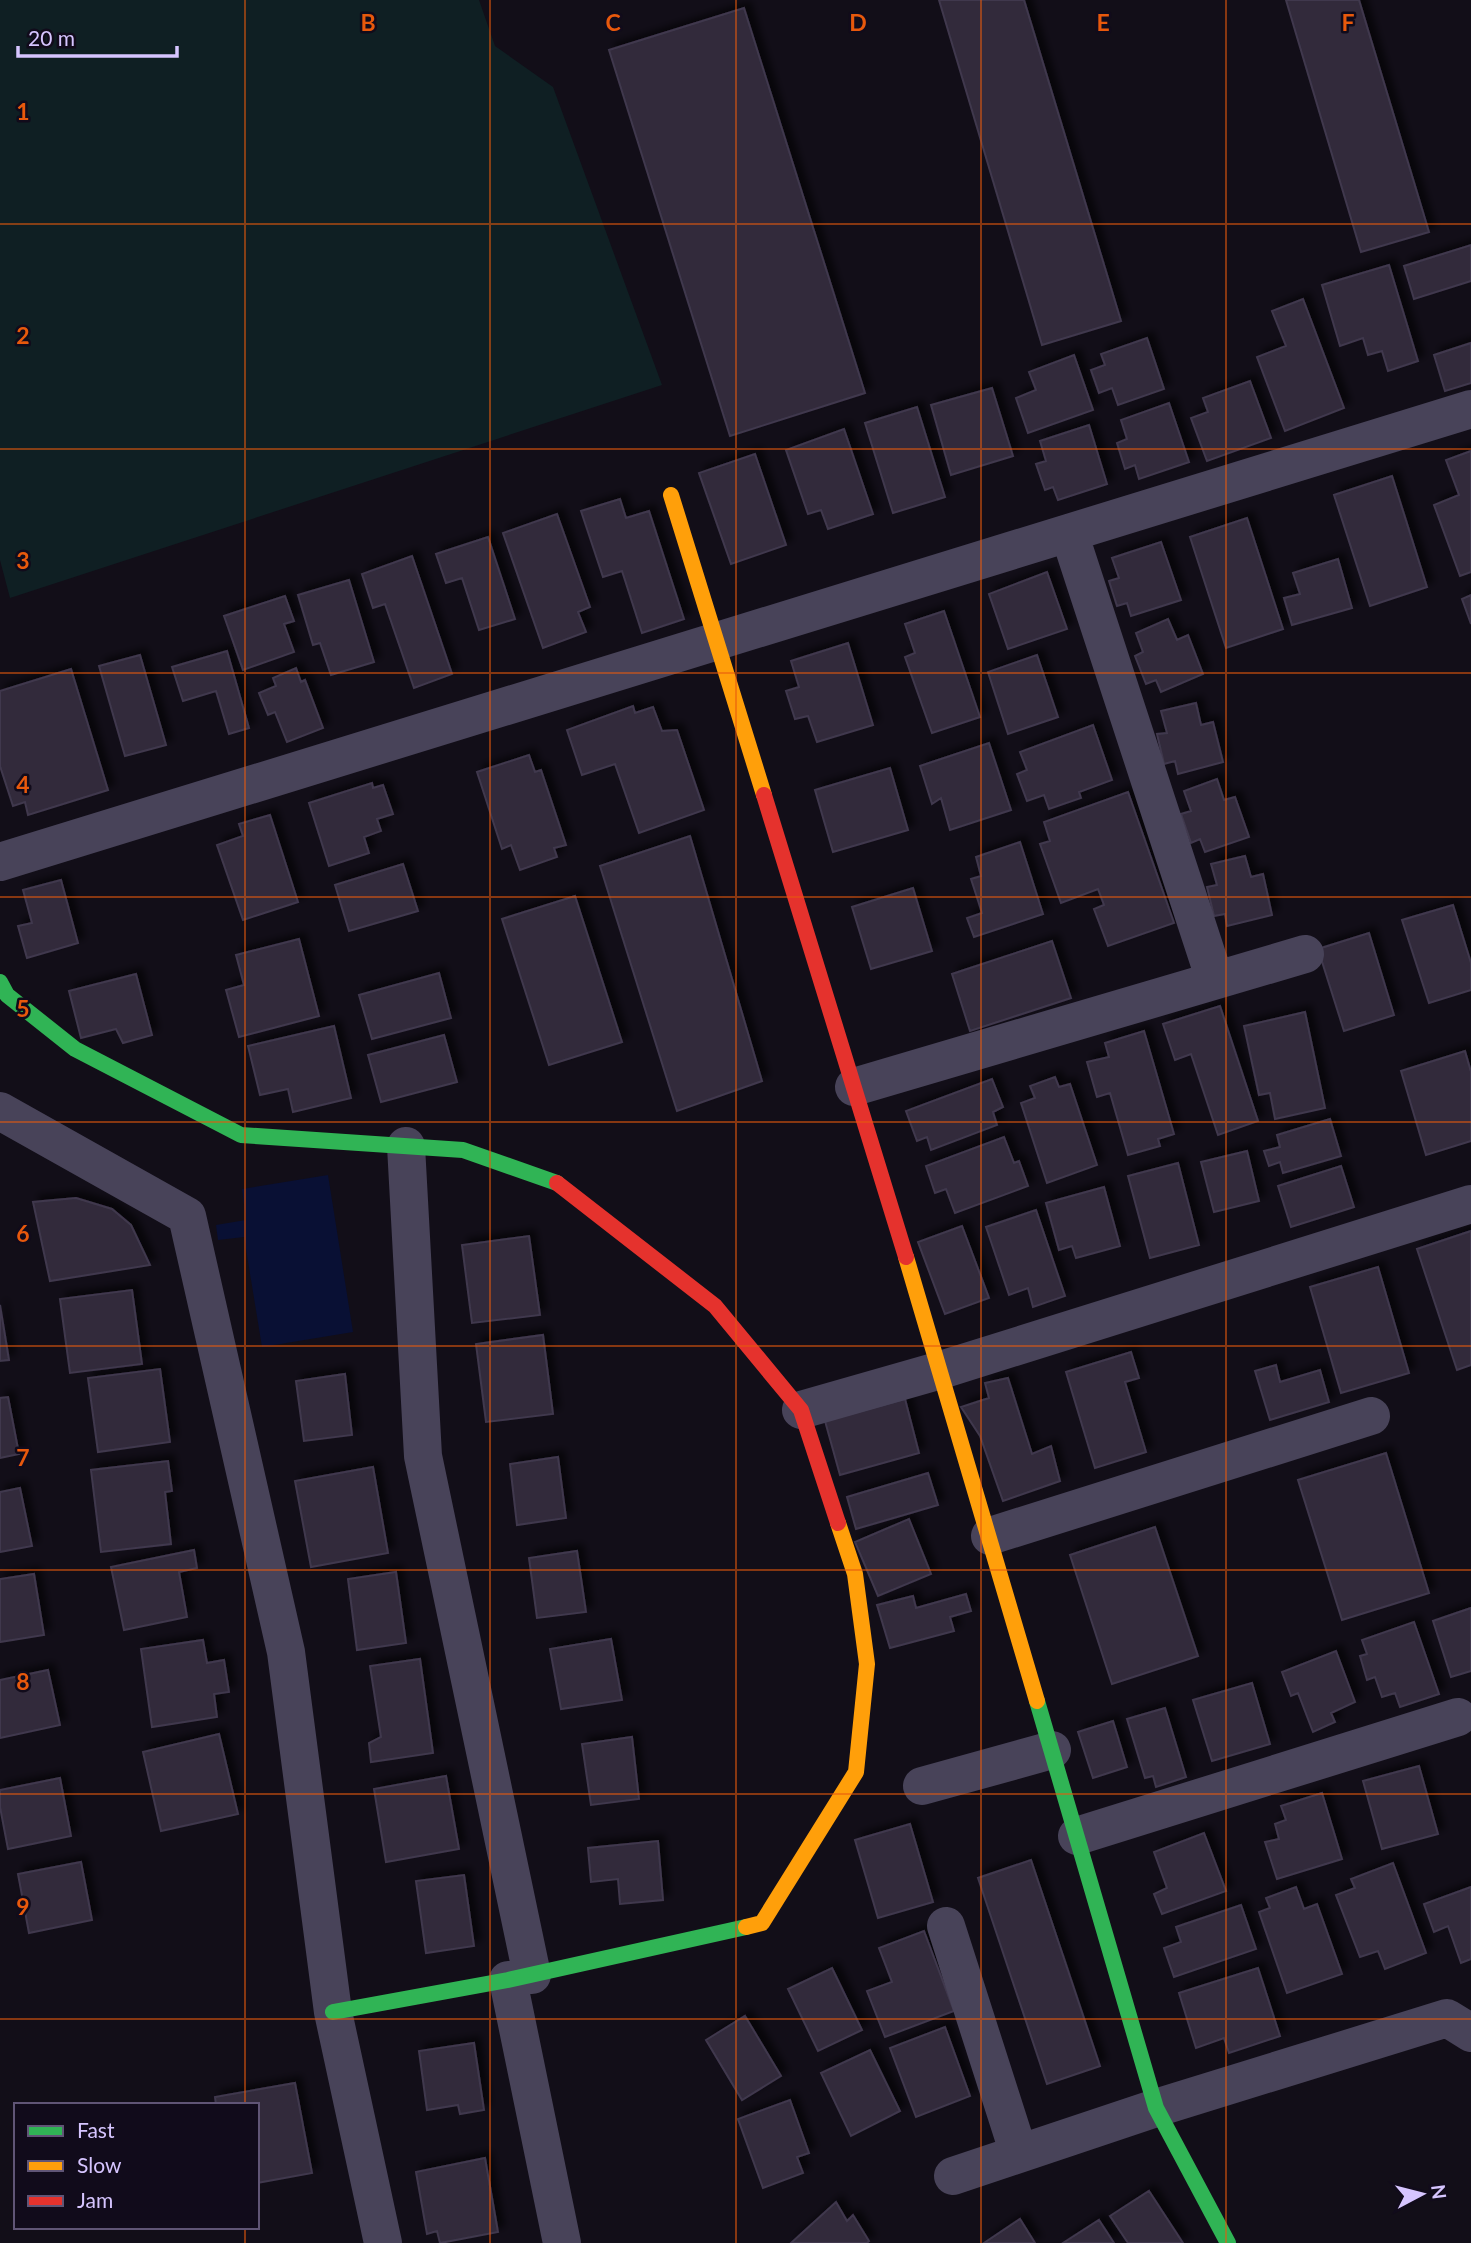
<svg xmlns="http://www.w3.org/2000/svg" width="1471" height="2243" viewBox="0 0 1471 2243" font-family="Lato,sans-serif">
  <style>
    .green { fill: #0f1f23 }
    .water { fill: #091034 }
    .building { fill: #302b3b; stroke: #40384d; stroke-width: 2; filter: url(#shadow) }
    .lines { fill: none; stroke-linecap: round; stroke-linejoin: round }
    .street { stroke: #484359; stroke-width: 38 }
    .fast { stroke: #30b455; stroke-width: 16 }
    .slow { stroke: #ff9f0a; stroke-width: 16 }
    .jam { stroke: #e5322d; stroke-width: 16 }
    .grid { fill: none; stroke: #e8590c; stroke-width: 2; stroke-opacity: 0.55 }
    .grid-label { font-size: 23px; text-anchor: middle; font-weight: bold; fill: #e8590c; stroke: #110b1b; stroke-width: 5; stroke-linejoin: round; paint-order: stroke }
  </style>
  <defs>
    <filter id="shadow"><feDropShadow dx="6" dy="-6" stdDeviation="3.5" flood-color="#0009"/></filter>
  </defs>
  <rect width="100%" height="100%" fill="#120e18"/>
  <path class="green" d="M 0,0 L 479,0 L 495,46 L 553,87 L 662,385 L 10,598 L 0,560 Z"/>
  <path class="water" d="M 328,1175 L 353,1332 L 262,1347 L 244,1237 L 218,1240 L 216,1225 L 246,1220 L 242,1189 Z"/>
  <path class="building" d="M 939,0 L 1024,0 L 1121,321 L 1042,345 Z
    M 1286,0 L 1359,0 L 1429,232 L 1361,252 Z
    M 744,8 L 865,393 L 730,436 L 609,50 Z
    M 1471,245 L 1471,281 L 1414,299 L 1404,266 Z
    M 1389,265 L 1418,361 L 1388,371 L 1382,351 L 1368,355 L 1363,338 L 1340,346 L 1322,285 Z
    M 1303,299 L 1344,408 L 1285,431 L 1257,357 L 1286,346 L 1272,311 Z
    M 1147,338 L 1164,389 L 1118,405 L 1112,388 L 1099,393 L 1091,370 L 1105,365 L 1101,354 Z
    M 1471,343 L 1471,383 L 1445,391 L 1434,355 Z
    M 1074,355 L 1093,410 L 1028,433 L 1016,398 L 1036,390 L 1029,372 Z
    M 1250,381 L 1271,438 L 1207,461 L 1191,418 L 1208,412 L 1203,398 Z
    M 992,388 L 1013,456 L 951,475 L 931,405 Z
    M 1169,403 L 1189,462 L 1139,479 L 1135,465 L 1125,469 L 1117,443 L 1127,439 L 1121,420 Z
    M 917,407 L 945,497 L 893,513 L 865,423 Z
    M 1089,425 L 1107,484 L 1058,500 L 1053,487 L 1045,490 L 1036,464 L 1046,461 L 1040,441 Z
    M 844,429 L 873,514 L 828,529 L 821,510 L 808,514 L 786,450 Z
    M 1471,451 L 1471,572 L 1460,576 L 1434,505 L 1459,495 L 1446,460 Z
    M 755,454 L 786,545 L 731,564 L 699,473 Z
    M 1392,476 L 1427,587 L 1370,606 L 1334,495 Z
    M 620,499 L 626,518 L 649,511 L 684,619 L 642,633 L 622,571 L 603,577 L 581,511 Z
    M 557,514 L 590,607 L 578,612 L 586,632 L 543,648 L 503,533 Z
    M 1247,518 L 1283,629 L 1226,648 L 1190,537 Z
    M 488,537 L 515,619 L 479,630 L 462,578 L 446,583 L 436,554 Z
    M 1161,542 L 1181,600 L 1131,616 L 1127,603 L 1117,606 L 1109,581 L 1119,578 L 1112,558 Z
    M 412,556 L 452,674 L 414,688 L 385,604 L 373,608 L 362,574 Z
    M 1338,559 L 1352,608 L 1292,625 L 1284,598 L 1300,594 L 1293,573 Z
    M 1047,572 L 1067,629 L 1008,649 L 989,594 Z
    M 349,580 L 374,662 L 331,675 L 320,643 L 313,645 L 298,595 Z
    M 1471,595 L 1471,624 L 1462,599 Z
    M 285,596 L 294,621 L 284,624 L 294,652 L 243,670 L 224,616 Z
    M 944,611 L 980,717 L 932,733 L 905,657 L 915,653 L 905,624 Z
    M 1168,619 L 1177,640 L 1188,635 L 1203,674 L 1161,692 L 1156,680 L 1146,684 L 1135,656 L 1143,652 L 1136,633 Z
    M 848,643 L 873,725 L 817,742 L 808,716 L 795,719 L 786,691 L 799,687 L 791,661 Z
    M 227,651 L 249,728 L 229,734 L 216,691 L 183,701 L 172,667 Z
    M 140,655 L 166,745 L 125,756 L 99,666 Z
    M 1037,655 L 1058,717 L 1008,734 L 988,672 Z
    M 296,668 L 301,682 L 305,680 L 323,728 L 287,742 L 275,712 L 268,715 L 259,693 L 276,686 L 273,678 Z
    M 71,669 L 108,790 L 28,815 L 25,802 L 13,806 L 0,766 L 0,691 Z
    M 1196,703 L 1201,725 L 1213,722 L 1223,762 L 1178,774 L 1175,761 L 1164,764 L 1157,734 L 1167,733 L 1161,711 Z
    M 633,706 L 635,713 L 653,707 L 662,731 L 677,730 L 704,810 L 639,833 L 615,764 L 582,775 L 567,730 Z
    M 1093,725 L 1112,780 L 1079,792 L 1081,798 L 1049,809 L 1044,795 L 1027,801 L 1017,774 L 1027,770 L 1020,752 Z
    M 989,743 L 1011,810 L 950,830 L 941,798 L 932,804 L 920,766 Z
    M 529,755 L 535,772 L 541,770 L 566,845 L 554,848 L 557,857 L 520,870 L 511,845 L 502,849 L 477,772 Z
    M 890,768 L 908,830 L 833,852 L 815,790 Z
    M 1217,779 L 1224,800 L 1235,797 L 1249,837 L 1205,852 L 1200,839 L 1191,843 L 1181,814 L 1191,811 L 1184,791 Z
    M 372,783 L 373,788 L 383,785 L 393,814 L 377,819 L 381,831 L 364,837 L 369,853 L 329,866 L 309,803 Z
    M 1128,792 L 1174,923 L 1108,946 L 1094,909 L 1104,905 L 1098,889 L 1061,903 L 1040,844 L 1050,841 L 1044,822 Z
    M 270,815 L 298,902 L 243,920 L 217,845 L 243,836 L 239,824 Z
    M 690,836 L 762,1081 L 677,1111 L 600,866 Z
    M 1020,842 L 1043,914 L 974,937 L 967,918 L 982,913 L 971,879 L 981,876 L 976,857 Z
    M 1245,856 L 1251,877 L 1263,874 L 1272,915 L 1227,926 L 1225,914 L 1214,916 L 1207,887 L 1217,885 L 1211,864 Z
    M 403,864 L 418,911 L 349,931 L 335,885 Z
    M 61,880 L 78,943 L 27,958 L 18,926 L 32,923 L 23,890 Z
    M 913,888 L 932,951 L 871,969 L 852,907 Z
    M 575,896 L 622,1042 L 549,1065 L 502,919 Z
    M 1453,905 L 1471,963 L 1471,990 L 1429,1003 L 1402,920 Z
    M 1369,933 L 1394,1015 L 1344,1031 L 1318,949 Z
    M 299,939 L 319,1016 L 239,1037 L 226,990 L 244,985 L 236,955 Z
    M 1052,941 L 1071,998 L 970,1031 L 952,974 Z
    M 439,973 L 451,1018 L 372,1039 L 359,995 Z
    M 136,974 L 152,1035 L 123,1043 L 116,1029 L 81,1038 L 69,991 Z
    M 1220,1006 L 1258,1121 L 1218,1135 L 1191,1054 L 1175,1060 L 1163,1024 Z
    M 1305,1012 L 1325,1108 L 1275,1119 L 1270,1093 L 1259,1095 L 1244,1026 Z
    M 334,1026 L 351,1098 L 293,1112 L 288,1089 L 260,1095 L 248,1046 Z
    M 1144,1031 L 1174,1134 L 1158,1139 L 1160,1146 L 1128,1155 L 1110,1093 L 1097,1097 L 1087,1062 L 1109,1057 L 1105,1043 Z
    M 444,1035 L 457,1082 L 381,1102 L 368,1055 Z
    M 1465,1051 L 1471,1072 L 1471,1141 L 1426,1155 L 1401,1071 Z
    M 1055,1077 L 1059,1087 L 1070,1084 L 1097,1165 L 1047,1183 L 1021,1103 L 1035,1098 L 1030,1086 Z
    M 992,1079 L 1003,1107 L 993,1112 L 997,1125 L 931,1150 L 927,1137 L 917,1141 L 906,1111 Z
    M 1330,1119 L 1341,1156 L 1283,1173 L 1280,1162 L 1269,1166 L 1264,1151 L 1280,1147 L 1277,1135 Z
    M 1004,1137 L 1014,1163 L 1019,1161 L 1028,1186 L 955,1213 L 946,1189 L 935,1193 L 926,1166 Z
    M 1247,1151 L 1259,1201 L 1214,1212 L 1201,1162 Z
    M 1178,1163 L 1199,1245 L 1150,1258 L 1128,1176 Z
    M 1341,1166 L 1354,1207 L 1291,1227 L 1278,1186 Z
    M 1104,1187 L 1120,1246 L 1076,1258 L 1072,1246 L 1059,1250 L 1046,1203 Z
    M 76,1198 L 112,1209 L 131,1225 L 150,1265 L 50,1281 L 33,1202 Z
    M 1036,1210 L 1065,1296 L 1033,1307 L 1028,1288 L 1009,1295 L 986,1227 Z
    M 962,1226 L 989,1298 L 945,1314 L 918,1242 Z
    M 1471,1231 L 1471,1365 L 1457,1370 L 1417,1249 Z
    M 529,1236 L 540,1315 L 472,1323 L 462,1245 Z
    M 1378,1267 L 1409,1373 L 1341,1393 L 1310,1287 Z
    M 132,1290 L 142,1364 L 70,1373 L 60,1299 Z
    M 0,1305 L 9,1360 L 0,1361 Z
    M 543,1335 L 553,1414 L 486,1422 L 476,1344 Z
    M 1131,1352 L 1139,1378 L 1125,1382 L 1146,1452 L 1095,1468 L 1066,1372 Z
    M 1276,1365 L 1280,1382 L 1320,1370 L 1329,1402 L 1270,1420 L 1255,1371 Z
    M 160,1369 L 170,1442 L 98,1452 L 88,1378 Z
    M 345,1374 L 352,1435 L 304,1441 L 296,1381 Z
    M 1008,1378 L 1032,1454 L 1051,1446 L 1060,1481 L 1003,1501 L 980,1436 L 961,1407 L 989,1398 L 985,1383 Z
    M 8,1397 L 19,1454 L 0,1458 L 0,1398 Z
    M 905,1399 L 919,1453 L 840,1475 L 825,1421 Z
    M 1386,1453 L 1429,1593 L 1342,1620 L 1298,1480 Z
    M 558,1457 L 566,1518 L 517,1525 L 510,1464 Z
    M 168,1461 L 172,1491 L 165,1492 L 171,1544 L 101,1552 L 91,1470 Z
    M 373,1467 L 388,1553 L 311,1567 L 295,1481 Z
    M 928,1473 L 938,1505 L 856,1529 L 847,1497 Z
    M 20,1488 L 32,1546 L 0,1552 L 0,1492 Z
    M 909,1519 L 931,1574 L 878,1596 L 855,1542 Z
    M 1155,1527 L 1198,1656 L 1112,1684 L 1070,1555 Z
    M 194,1550 L 197,1568 L 179,1572 L 187,1617 L 124,1630 L 111,1567 Z
    M 577,1551 L 586,1612 L 537,1618 L 529,1558 Z
    M 396,1572 L 406,1643 L 357,1650 L 348,1579 Z
    M 34,1574 L 44,1635 L 0,1642 L 0,1579 Z
    M 966,1594 L 971,1611 L 950,1617 L 954,1631 L 890,1648 L 877,1605 L 913,1596 L 916,1608 Z
    M 1471,1608 L 1471,1671 L 1451,1677 L 1433,1621 Z
    M 1414,1622 L 1439,1694 L 1400,1707 L 1395,1693 L 1382,1697 L 1375,1677 L 1367,1680 L 1360,1656 L 1367,1654 L 1362,1640 Z
    M 611,1639 L 622,1700 L 561,1709 L 550,1649 Z
    M 203,1640 L 207,1663 L 224,1660 L 229,1692 L 214,1694 L 217,1717 L 152,1727 L 141,1649 Z
    M 1336,1651 L 1355,1702 L 1331,1713 L 1335,1722 L 1313,1732 L 1298,1693 L 1291,1696 L 1282,1672 Z
    M 420,1659 L 433,1753 L 371,1762 L 369,1743 L 381,1737 L 370,1666 Z
    M 48,1670 L 60,1725 L 0,1738 L 0,1680 Z
    M 1252,1683 L 1270,1744 L 1212,1761 L 1193,1700 Z
    M 1165,1708 L 1186,1777 L 1156,1787 L 1153,1776 L 1145,1778 L 1127,1719 Z
    M 1113,1721 L 1127,1767 L 1093,1778 L 1078,1732 Z
    M 219,1734 L 238,1814 L 161,1831 L 143,1752 Z
    M 632,1737 L 639,1799 L 591,1805 L 582,1744 Z
    M 1419,1766 L 1438,1834 L 1382,1849 L 1363,1781 Z
    M 446,1776 L 459,1849 L 386,1862 L 374,1789 Z
    M 60,1778 L 71,1836 L 8,1849 L 0,1807 L 0,1790 Z
    M 1322,1793 L 1342,1859 L 1277,1879 L 1265,1842 L 1279,1839 L 1275,1824 L 1286,1820 L 1281,1806 Z
    M 910,1824 L 933,1902 L 878,1918 L 855,1840 Z
    M 1204,1833 L 1226,1891 L 1162,1914 L 1154,1894 L 1167,1888 L 1154,1852 Z
    M 658,1841 L 663,1900 L 620,1904 L 618,1879 L 591,1882 L 588,1848 Z
    M 1031,1860 L 1100,2066 L 1047,2084 L 978,1878 Z
    M 81,1862 L 92,1920 L 29,1933 L 18,1874 Z
    M 1393,1863 L 1426,1953 L 1385,1969 L 1378,1951 L 1360,1957 L 1336,1895 L 1355,1888 L 1351,1879 Z
    M 464,1875 L 474,1946 L 426,1953 L 416,1881 Z
    M 1296,1887 L 1304,1909 L 1317,1904 L 1342,1974 L 1287,1993 L 1259,1912 L 1270,1908 L 1266,1898 Z
    M 1471,1887 L 1471,1959 L 1461,1963 L 1448,1926 L 1434,1932 L 1424,1904 Z
    M 1241,1905 L 1256,1949 L 1174,1977 L 1164,1948 L 1181,1942 L 1176,1927 Z
    M 924,1931 L 954,2011 L 885,2037 L 867,1991 L 892,1982 L 879,1948 Z
    M 832,1968 L 862,2030 L 818,2051 L 788,1989 Z
    M 1258,1968 L 1280,2036 L 1229,2053 L 1224,2038 L 1196,2048 L 1179,1993 Z
    M 745,2016 L 781,2076 L 742,2100 L 706,2040 Z
    M 945,2027 L 970,2096 L 916,2117 L 890,2048 Z
    M 474,2043 L 484,2110 L 460,2114 L 458,2105 L 427,2110 L 419,2051 Z
    M 870,2050 L 900,2111 L 851,2136 L 821,2073 Z
    M 295,2083 L 312,2173 L 257,2183 L 257,2105 L 216,2105 L 215,2097 Z
    M 790,2100 L 809,2153 L 797,2157 L 803,2173 L 763,2188 L 738,2119 Z
    M 485,2158 L 498,2232 L 440,2243 L 437,2231 L 427,2234 L 416,2172 Z
    M 1149,2191 L 1183,2243 L 1128,2243 L 1110,2216 Z
    M 836,2202 L 847,2221 L 853,2215 L 869,2241 L 867,2243 L 791,2243 Z
    M 1020,2219 L 1035,2243 L 984,2243 Z
    M 1099,2220 L 1114,2243 L 1063,2243 Z"/>
  <g class="lines">
    <path class="street" d="M 1069,533 L 1215,980
      M 0,862 L 1471,409
      M 854,1087 L 1305,954
      M 0,1111 L 187,1216 L 286,1652 L 333,2012 L 383,2243
      M 406,1146 L 423,1456 L 532,1975
      M 801,1410 L 941,1370 L 1471,1204
      M 990,1536 L 1371,1416
      M 922,1786 L 1052,1750
      M 1077,1836 L 1458,1717
      M 946,1926 L 1019,2154
      M 508,1980 L 562,2243
      M 953,2176 L 1156,2108 L 1447,2018 L 1471,2033"/>
    <path class="fast" d="M 0,982 L 7,995 L 75,1049 L 241,1135 L 463,1150 L 557,1183
      M 1037,1701 L 1156,2108 L 1228,2243
      M 333,2012 L 508,1980 L 746,1927"/>
    <path class="slow" d="M 671,495 L 764,795
      M 906,1257 L 1037,1701
      M 746,1927 L 762,1923 L 856,1772 L 867,1664 L 855,1574 L 838,1523"/>
    <path class="jam" d="M 764,795 L 906,1257
      M 557,1183 L 715,1306 L 801,1410 L 838,1523"/>
  </g>
  <path class="grid" d="M 245,0 L 245,2105M 490,0 L 490,2243M 736,0 L 736,2243M 981,0 L 981,2243M 1226,0 L 1226,2243M 0,224 L 1471,224M 0,449 L 1471,449M 0,673 L 1471,673M 0,897 L 1471,897M 0,1122 L 1471,1122M 0,1346 L 1471,1346M 0,1570 L 1471,1570M 0,1794 L 1471,1794M 0,2019 L 1471,2019M 245,2227 L 245,2243"/>
  <g class="grid-label">
    <text x="368" y="31">B</text>
    <text x="613" y="31">C</text>
    <text x="858" y="31">D</text>
    <text x="1103" y="31">E</text>
    <text x="1348" y="31">F</text>
    <text x="23" y="120">1</text>
    <text x="23" y="344">2</text>
    <text x="23" y="569">3</text>
    <text x="23" y="793">4</text>
    <text x="23" y="1017">5</text>
    <text x="23" y="1242">6</text>
    <text x="23" y="1466">7</text>
    <text x="23" y="1690">8</text>
    <text x="23" y="1915">9</text>
  </g>
  <rect x="14" y="2103" width="245" height="126" fill="#110b1b" stroke="#605576" stroke-width="2"/>
  <rect x="28" y="2126" width="35" height="10" fill="#30b455" stroke="#605576" stroke-width="2"/>
  <text x="77" y="2138" font-size="21" fill="#d6c5ff">Fast</text>
  <rect x="28" y="2161" width="35" height="10" fill="#ff9f0a" stroke="#605576" stroke-width="2"/>
  <text x="77" y="2173" font-size="21" fill="#d6c5ff">Slow</text>
  <rect x="28" y="2196" width="35" height="10" fill="#e5322d" stroke="#605576" stroke-width="2"/>
  <text x="77" y="2208" font-size="21" fill="#d6c5ff">Jam</text>
  <g transform="translate(1422 2194) rotate(83)" stroke="#110b1b" stroke-width="5" paint-order="stroke">
  <path d="M0-5L12 26L0 18L-12 26Z" fill="#d6c5ff"/>
  <text y="-10" font-size="19" font-weight="bold" text-anchor="middle" fill="#d6c5ff">N</text>
  </g>
  <path d="M18 46v10h159v-10" fill="none" stroke="#d6c5ff" stroke-width="3.5"/>
  <text x="28" y="46" font-size="21" fill="#d6c5ff" stroke="#110b1b" stroke-width="5" paint-order="stroke">20 m</text>
</svg>
